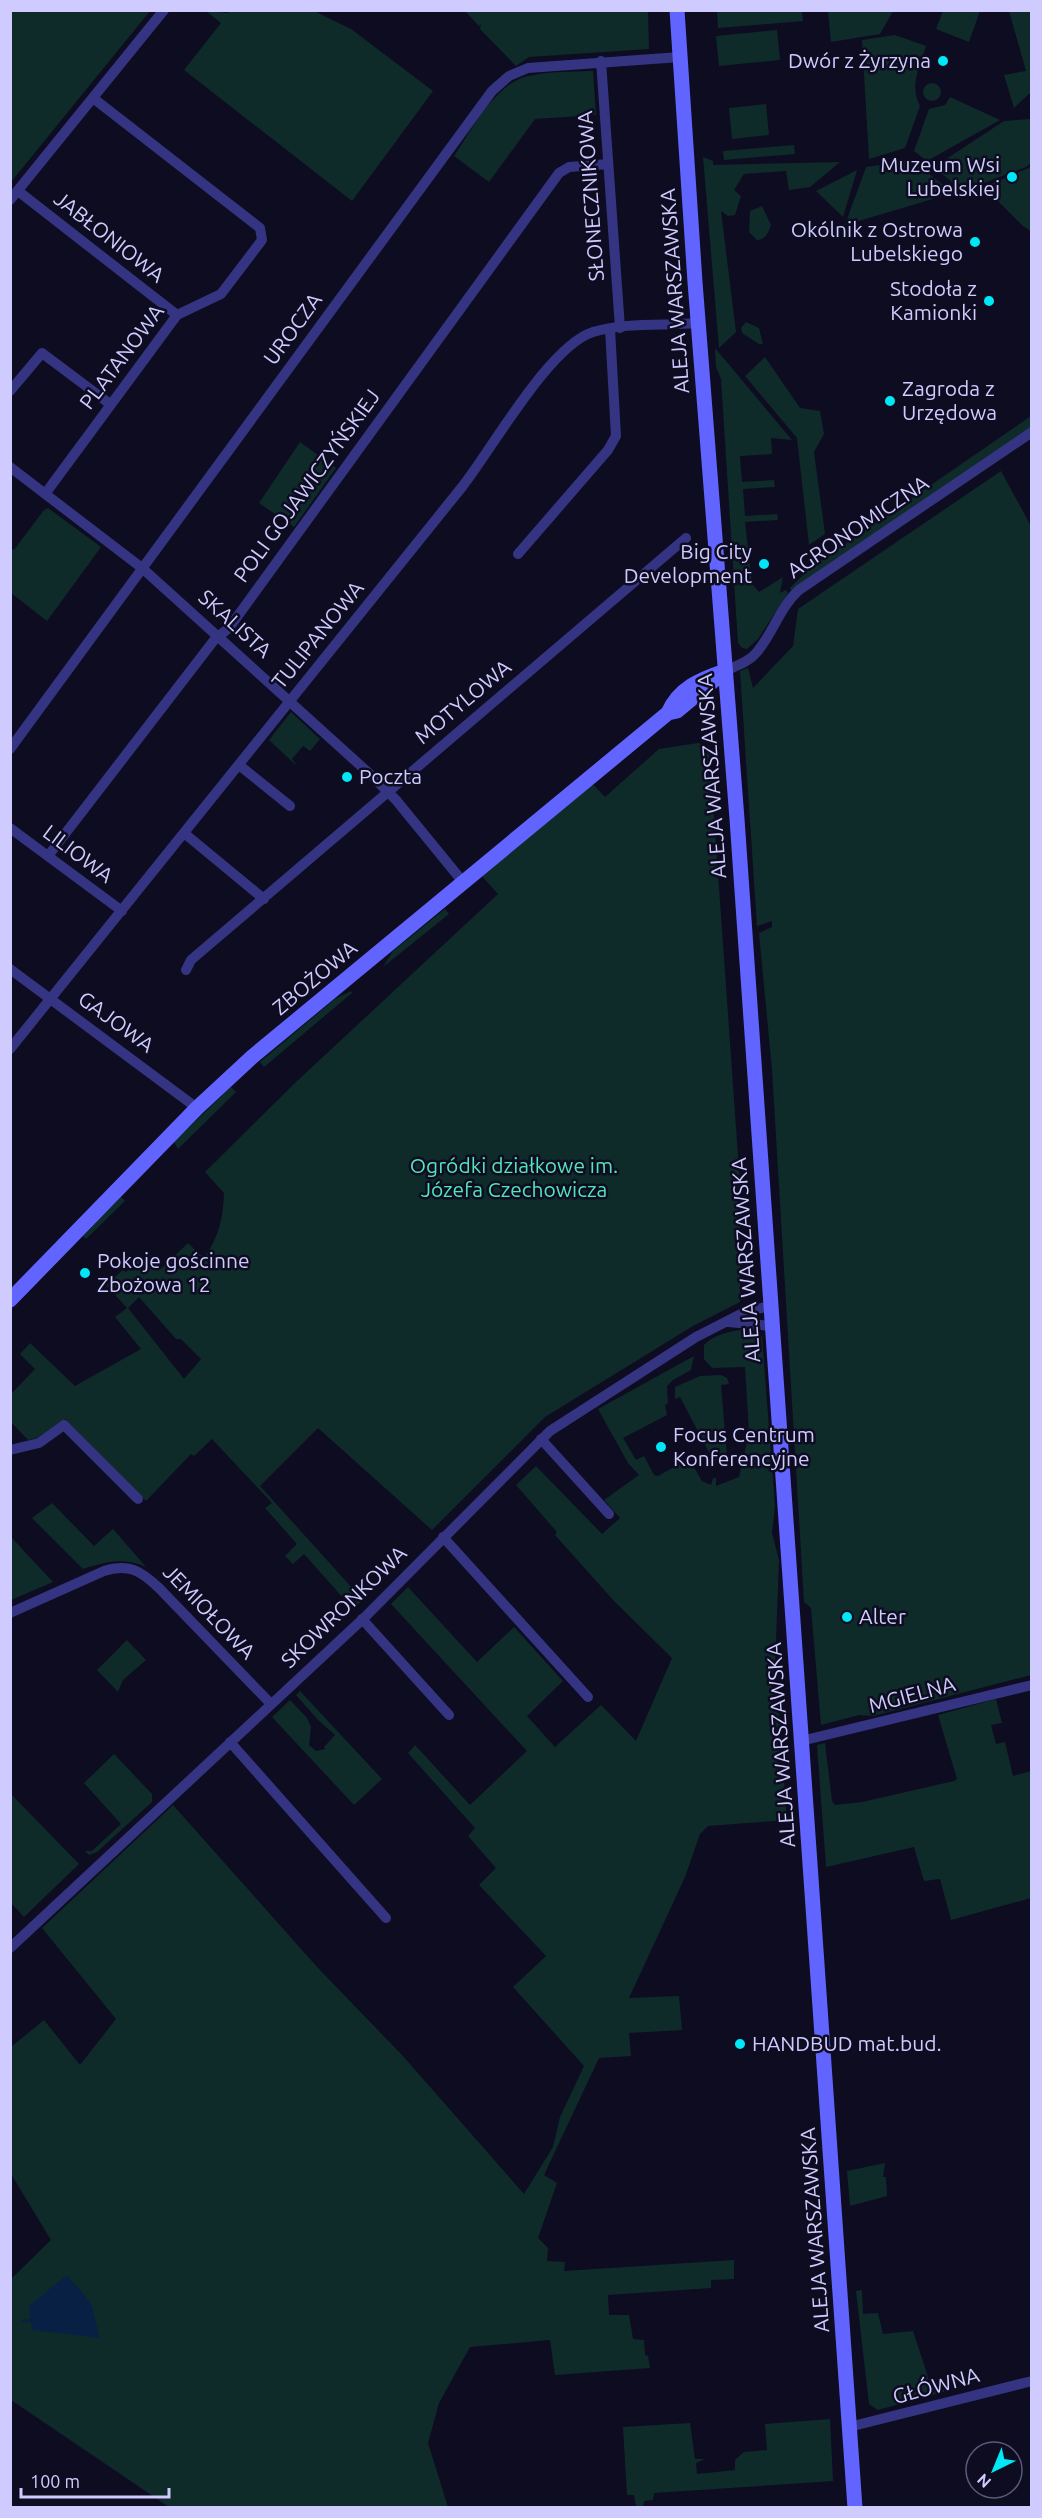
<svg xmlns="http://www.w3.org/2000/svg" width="1042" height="2518" viewBox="0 0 1042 2518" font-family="Ubuntu,sans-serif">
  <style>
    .green { fill: #0e2b29; fill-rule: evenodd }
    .water { fill: #082043 }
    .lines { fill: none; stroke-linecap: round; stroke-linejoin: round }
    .stream { stroke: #082043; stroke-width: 3 }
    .street { stroke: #343482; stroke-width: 10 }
    .secondary { stroke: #6264ff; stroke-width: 15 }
    .poi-dot { fill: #00e7f6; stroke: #0e0c21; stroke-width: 2 }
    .labels { text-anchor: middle; stroke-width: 5; stroke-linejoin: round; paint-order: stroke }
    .poi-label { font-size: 21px; fill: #cfcbff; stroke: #0e0c21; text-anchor: start }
    .street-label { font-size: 21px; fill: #cfcbff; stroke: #0e0c21 }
    .park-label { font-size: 21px; fill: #51e5ba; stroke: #0e0c21 }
  </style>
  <rect width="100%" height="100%" fill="#0e0c21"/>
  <path class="green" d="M 230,10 L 314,11 L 351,29 L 433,91 L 352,201 L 184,70 L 221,23 L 206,11 L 228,13 Z
    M 10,11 L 150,11 L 11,182 L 10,182 Z
    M 465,11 L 648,11 L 649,49 L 529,57 L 516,66 L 480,29 L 481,24 L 479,26 Z
    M 717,11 L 802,11 L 803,21 L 718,28 Z
    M 828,11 L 828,10 L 893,11 L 880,34 L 831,42 Z
    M 943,11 L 980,11 L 969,42 L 936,29 Z
    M 1009,11 L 1031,11 L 1031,92 L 1014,108 L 1004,75 L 1026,71 Z
    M 777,30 L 780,60 L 719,66 L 716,36 Z
    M 895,35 L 926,46 C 920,65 909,86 920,106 L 905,148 L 869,159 L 862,40 Z
    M 593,71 L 596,115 L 535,119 L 489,182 L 454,156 C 472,130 494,84 528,76 C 549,71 572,72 593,71 Z
    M923 92a9 9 0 1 1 18 0a9 9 0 1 1-18 0Z
    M 950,97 L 1000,120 L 927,161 L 914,151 L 929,109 L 945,105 Z
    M 766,104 L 769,135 L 732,139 L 729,108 Z
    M 1031,119 L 1031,163 L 1026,167 L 971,188 L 960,189 L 934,167 L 1004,121 Z
    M 794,145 L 795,154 L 724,160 L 723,151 Z
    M 703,157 L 713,161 L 713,165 L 840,162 L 810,187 L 789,190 L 786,171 L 744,174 L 734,190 L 741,196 L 735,215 L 728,216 L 721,211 L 736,332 L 719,348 Z
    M 912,160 L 953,193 L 845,225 L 866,167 Z
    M 1031,167 L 1031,231 L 1023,226 L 989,192 L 971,192 Z
    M 857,170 L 843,217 L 816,191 Z
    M 762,206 L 771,225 C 768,233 766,239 757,240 L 749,232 L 750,211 Z
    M 746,322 L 759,328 L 763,344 L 759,344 L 742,333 L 741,328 Z
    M 715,348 L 792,440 L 771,438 L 772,454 L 740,456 L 742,482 L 774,480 L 775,487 L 743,489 L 745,516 L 777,514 L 778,520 L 745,522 L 752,584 L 759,592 L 783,577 L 780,593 L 786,590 L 788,593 L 758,639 L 747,649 L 742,648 L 738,643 L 721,379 L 716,367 Z
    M 765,357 L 800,408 L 820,411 L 824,434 L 814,452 L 825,534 L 809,545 L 797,438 L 745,376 Z
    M 1031,416 L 1031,432 L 793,595 L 790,588 L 809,569 Z
    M 300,442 L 336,468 L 294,527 L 259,503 Z
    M 1001,471 L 1032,528 L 1031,1675 L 873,1716 L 859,1715 L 821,1725 L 811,1608 L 804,1602 L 772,1070 L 759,933 L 772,927 L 772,921 L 757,926 L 740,671 L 748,668 L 753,688 L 793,646 L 798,609 Z
    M 48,508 L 101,547 L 47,621 L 11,593 L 10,547 L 14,550 L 44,510 Z
    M 291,712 L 320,739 L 310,751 L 303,746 L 292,759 L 298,767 L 269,740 Z
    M 698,743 L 709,746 L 740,1184 L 740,1302 L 693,1326 L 545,1417 L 432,1530 L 318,1428 L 260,1486 L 363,1600 L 353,1609 L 304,1554 L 293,1564 L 285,1556 L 297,1544 L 265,1508 L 272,1503 L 212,1439 L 194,1456 L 191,1454 L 146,1501 L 65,1419 L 37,1438 L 28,1440 L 11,1422 L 10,1395 L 35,1369 L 20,1354 L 30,1343 L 75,1386 L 141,1349 L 115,1317 L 127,1308 L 106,1285 L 123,1270 L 126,1272 L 147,1252 L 162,1268 L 188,1243 L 204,1258 C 219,1237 223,1218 224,1193 L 205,1172 L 296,1082 L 498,894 L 480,874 L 591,782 L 605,797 L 659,749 ZM 139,1297 L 176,1339 L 181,1339 L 201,1359 L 184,1379 L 128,1308 Z
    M 445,909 L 449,914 L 383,967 L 393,951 Z
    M 351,991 L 352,993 L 264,1067 L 260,1062 L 335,999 Z
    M 231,1087 L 236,1092 L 178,1149 L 174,1142 Z
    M 121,1197 L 125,1201 L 86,1239 L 83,1236 Z
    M 754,1329 L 762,1337 L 775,1506 L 772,1533 L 779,1560 L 775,1667 L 787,1820 L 708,1826 L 700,1834 L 685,1877 L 629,1998 L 679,1996 L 682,2030 L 629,2033 L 631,2056 L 599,2058 L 544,2175 L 557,2183 L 538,2238 L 548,2248 L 547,2261 L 565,2262 L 564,2271 L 734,2260 L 734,2279 L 711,2280 L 711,2288 L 608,2295 L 609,2315 L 629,2315 L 633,2339 L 644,2340 L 645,2355 L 648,2356 L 650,2368 L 555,2375 L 550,2340 L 470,2347 L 439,2403 L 428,2443 L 448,2507 L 169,2507 L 11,2400 L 11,2279 L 51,2240 L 11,2174 L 11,2047 L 44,2020 L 80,2065 L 116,2019 L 42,1928 L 173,1805 L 318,1968 L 402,2055 L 524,2194 L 553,2147 L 560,2117 L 584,2066 L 513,1987 L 546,1956 L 479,1885 L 496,1868 L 468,1836 L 475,1828 L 408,1753 L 415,1745 L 470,1805 L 527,1751 L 391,1604 L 408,1587 L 477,1662 L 514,1627 L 563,1681 L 527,1716 L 555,1747 L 601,1705 L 636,1741 L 672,1658 L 614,1601 L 555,1535 L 557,1532 L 516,1485 L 536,1466 L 602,1534 L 620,1518 L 604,1500 L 639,1475 L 628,1463 L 598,1409 L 694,1356 L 691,1370 L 673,1380 L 667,1386 L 668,1403 L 665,1405 L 667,1415 L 623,1438 L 636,1460 L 644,1456 L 654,1475 L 658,1476 L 689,1459 L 702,1481 L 711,1485 L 713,1478 L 716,1478 L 716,1486 L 739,1477 L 749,1433 L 745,1367 L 712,1368 L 704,1359 L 704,1345 C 717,1332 737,1330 754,1329 Z
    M 721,1375 L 727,1378 L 729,1384 L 721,1385 L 727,1456 L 714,1462 L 680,1397 L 675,1399 L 675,1387 L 700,1376 Z
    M 52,1503 L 94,1546 L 113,1529 L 146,1567 C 123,1557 106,1562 83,1569 L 32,1518 Z
    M 11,1537 L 53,1582 L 11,1600 L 10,1600 Z
    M 127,1640 L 146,1660 L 123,1680 L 118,1692 L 97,1670 Z
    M 300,1691 L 382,1779 L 354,1805 L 272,1717 L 290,1700 L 307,1718 L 311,1727 L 309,1745 L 316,1751 L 325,1749 L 324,1747 L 335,1735 L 318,1720 L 296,1695 Z
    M 996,1699 L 1002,1723 L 991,1725 L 996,1744 L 1005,1742 L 1013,1776 L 1031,1771 L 1031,1898 L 951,1920 L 940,1879 L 924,1881 L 914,1847 L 826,1867 L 817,1745 L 825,1743 L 832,1801 L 835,1805 L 862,1802 L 954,1781 L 957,1779 L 938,1715 Z
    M 114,1754 L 152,1794 L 152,1802 L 97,1852 L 89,1855 L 85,1851 L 92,1851 L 121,1824 L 84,1783 Z
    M 10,1793 L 79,1864 L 24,1917 L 11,1903 Z
    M 885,2163 L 883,2177 L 886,2177 L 887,2196 L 850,2206 L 847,2171 Z
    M 862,2290 L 863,2314 L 878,2313 L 883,2334 L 913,2331 L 931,2386 L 943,2386 L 944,2392 L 878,2410 L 869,2404 L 856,2291 Z
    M 830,2419 L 833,2481 L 654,2493 L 653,2500 L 644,2501 L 643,2507 L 636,2507 L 634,2495 L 627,2495 L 623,2427 L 690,2423 L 695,2459 L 705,2459 L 696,2463 L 697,2474 L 735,2470 L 735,2460 L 744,2452 L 767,2450 L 765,2424 Z"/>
  <path class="water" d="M 67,2275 L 91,2303 L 100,2338 L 32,2330 L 29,2306 Z"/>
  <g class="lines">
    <path class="stream" d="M 23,2321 L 31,2320"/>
    <path class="street" d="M 601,61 L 620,328
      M 18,191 L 177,315
      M 10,200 L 164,10
      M 10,391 L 42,353 L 110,404
      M 10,467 L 142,568 L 372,776 L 396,800 L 463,882
      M 45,494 L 177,315 L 221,294 L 262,240 L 260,228 L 93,98
      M 518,554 L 608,450 L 616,436 L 610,329
      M 725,671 C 736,666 749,662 757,652 C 773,633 780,607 799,590 L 1032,432
      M 10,749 L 492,91 L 509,76 L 528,68 L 680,57
      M 239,765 L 290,806
      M 10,828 L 122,911
      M 184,833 L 264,899
      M 48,856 L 215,639 L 229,628 L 559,173 L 569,167 L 608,164
      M 10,969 L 197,1108
      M 186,970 L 191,960 L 686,538
      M 10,1049 L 462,487 C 492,449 549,346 593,332 C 626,322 664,326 698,323
      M 728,1322 L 771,1326
      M 541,1439 L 609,1514
      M 10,1450 L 39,1443 L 64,1425 L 138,1499
      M 443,1537 L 588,1697
      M 10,1613 L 104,1571 C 129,1563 141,1571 159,1588 L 271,1704
      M 362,1619 L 449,1715
      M 801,1741 L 1032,1685
      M 230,1742 L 386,1918
      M 10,1948 L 365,1617 L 550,1431 L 696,1337 L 745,1312 L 770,1306
      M 849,2427 L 1032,2381"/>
    <path class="secondary" d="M 677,10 L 695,282 L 737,819 L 855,2508
      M 668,713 L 677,711 L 718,677
      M 10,1300 L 197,1108 L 252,1057 L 668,713 C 679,688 701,679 725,671"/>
  </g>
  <g class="poi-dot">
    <circle cx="943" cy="61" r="6"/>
    <circle cx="1012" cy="177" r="6"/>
    <circle cx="975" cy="242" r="6"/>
    <circle cx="989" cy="301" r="6"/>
    <circle cx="890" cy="401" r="6"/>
    <circle cx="764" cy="564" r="6"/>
    <circle cx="347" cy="777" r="6"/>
    <circle cx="85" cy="1273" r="6"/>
    <circle cx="661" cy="1447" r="6"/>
    <circle cx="847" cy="1617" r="6"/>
    <circle cx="740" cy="2044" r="6"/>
  </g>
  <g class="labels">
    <g class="poi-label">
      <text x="931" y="68" text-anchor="end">Dwór z Żyrzyna</text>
      <text x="1000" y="172" text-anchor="end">Muzeum Wsi<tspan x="1000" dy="24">Lubelskiej</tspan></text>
      <text x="963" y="237" text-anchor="end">Okólnik z Ostrowa<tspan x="963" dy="24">Lubelskiego</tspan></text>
      <text x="977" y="296" text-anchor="end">Stodoła z<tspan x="977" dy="24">Kamionki</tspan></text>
      <text x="902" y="396">Zagroda z<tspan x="902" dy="24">Urzędowa</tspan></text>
      <text x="752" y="559" text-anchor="end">Big City<tspan x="752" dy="24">Development</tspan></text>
      <text x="359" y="784">Poczta</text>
      <text x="97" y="1268">Pokoje gościnne<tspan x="97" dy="24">Zbożowa 12</tspan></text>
      <text x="673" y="1442">Focus Centrum<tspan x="673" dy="24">Konferencyjne</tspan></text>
      <text x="859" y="1624">Alter</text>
      <text x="752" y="2051">HANDBUD mat.bud.</text>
    </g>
    <g class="street-label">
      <text transform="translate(591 196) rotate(-94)" y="7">SŁONECZNIKOWA</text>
      <text transform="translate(109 237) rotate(38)" y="7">JABŁONIOWA</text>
      <text transform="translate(675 291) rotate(-94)" y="7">ALEJA WARSZAWSKA</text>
      <text transform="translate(293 329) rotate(-54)" y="7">UROCZA</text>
      <text transform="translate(122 357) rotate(-53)" y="7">PLATANOWA</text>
      <text transform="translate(307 486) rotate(-54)" y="7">POLI GOJAWICZYŃSKIEJ</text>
      <text transform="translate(858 527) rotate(-34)" y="7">AGRONOMICZNA</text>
      <text transform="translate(235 624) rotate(42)" y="7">SKALISTA</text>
      <text transform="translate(318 635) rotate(-51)" y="7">TULIPANOWA</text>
      <text transform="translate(463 702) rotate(-40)" y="7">MOTYLOWA</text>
      <text transform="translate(712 776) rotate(-94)" y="7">ALEJA WARSZAWSKA</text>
      <text transform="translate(78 854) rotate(37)" y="7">LILIOWA</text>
      <text transform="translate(315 978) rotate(-40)" y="7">ZBOŻOWA</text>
      <text transform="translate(116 1022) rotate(36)" y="7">GAJOWA</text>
      <text transform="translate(746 1260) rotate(-94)" y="7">ALEJA WARSZAWSKA</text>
      <text transform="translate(344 1607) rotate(-44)" y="7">SKOWRONKOWA</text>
      <text transform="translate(209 1612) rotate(46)" y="7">JEMIOŁOWA</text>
      <text transform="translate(912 1695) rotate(-15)" y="7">MGIELNA</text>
      <text transform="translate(781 1745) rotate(-94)" y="7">ALEJA WARSZAWSKA</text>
      <text transform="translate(815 2230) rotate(-94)" y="7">ALEJA WARSZAWSKA</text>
      <text transform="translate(936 2386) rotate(-15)" y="7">GŁÓWNA</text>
    </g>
    <g class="park-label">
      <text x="514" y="1173">Ogródki działkowe im.<tspan x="514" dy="24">Józefa Czechowicza</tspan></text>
    </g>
  </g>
  <rect width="1042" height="2518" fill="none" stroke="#cfcbff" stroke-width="24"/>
  <g transform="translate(994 2470) rotate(223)"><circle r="28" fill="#0e0c21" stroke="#5b587a" stroke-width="1.5"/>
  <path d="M0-4.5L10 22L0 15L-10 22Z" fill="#00e7f6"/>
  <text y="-9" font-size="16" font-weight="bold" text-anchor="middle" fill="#cfcbff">N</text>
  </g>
  <path d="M21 2488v9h148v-9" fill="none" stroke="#cfcbff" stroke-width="3"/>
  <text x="30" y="2488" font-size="18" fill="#cfcbff" stroke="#0e0c21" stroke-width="4.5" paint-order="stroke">100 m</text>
</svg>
